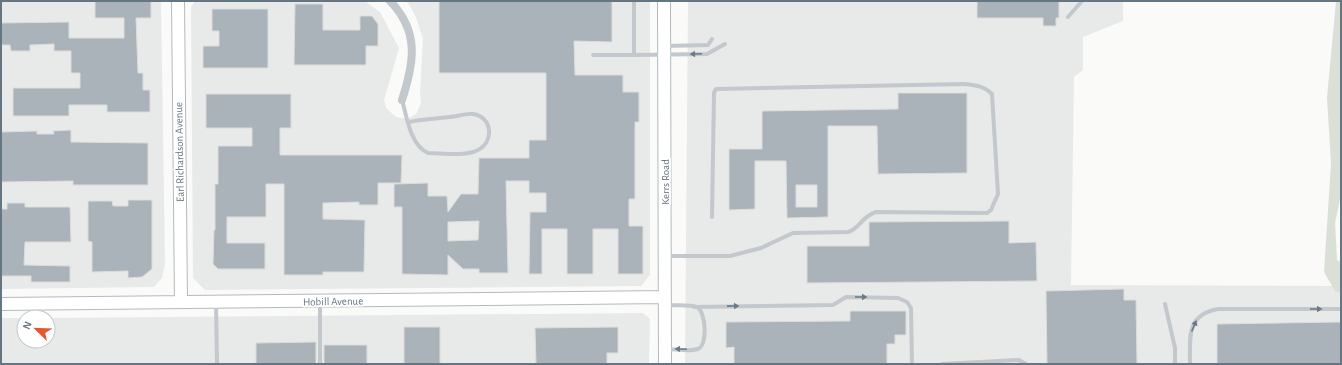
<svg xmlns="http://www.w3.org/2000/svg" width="1342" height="365" viewBox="0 0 1342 365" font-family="'Alegreya Sans',sans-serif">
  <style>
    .built { fill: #e8e9e9 }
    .green { fill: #dadfd7 }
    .building { fill: #aab3b9; stroke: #dcdcda; fill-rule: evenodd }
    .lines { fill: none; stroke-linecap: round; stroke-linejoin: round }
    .secondary-casing { stroke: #b3babf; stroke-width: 14 }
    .lane { stroke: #c3c8cc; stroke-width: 4 }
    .street { stroke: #c3c8cc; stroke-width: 8 }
    .secondary { stroke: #fff; stroke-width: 12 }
    .oneway { fill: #6a7a87 }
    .labels { text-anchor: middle; stroke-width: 4; stroke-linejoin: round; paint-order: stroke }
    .street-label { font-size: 11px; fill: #657683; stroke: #fff }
  </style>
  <rect width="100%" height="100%" fill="#fafaf8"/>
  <path class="built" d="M 1,1 L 161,1 L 165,264 L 162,278 L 154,287 L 1,289 Z
    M 195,1 L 366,2 L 380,12 L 399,48 L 384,100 L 386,108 L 396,117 L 407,119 L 416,114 L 421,103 L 420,91 L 423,39 L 416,17 L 407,1 L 650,1 L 650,275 L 641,286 L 205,290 L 193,278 L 191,7 Z
    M 688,1 L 1123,1 L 1123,21 L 1083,37 L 1083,70 L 1074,77 L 1071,285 L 1341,286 L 1341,364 L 685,364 Z
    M 643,313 L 650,319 L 649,364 L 1,364 L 1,318 L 24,318 L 24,341 L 48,341 L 48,318 Z"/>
  <path class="green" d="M 1336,1 L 1341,1 L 1341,195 L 1335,223 L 1337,260 L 1341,262 L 1341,293 L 1335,291 L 1324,272 L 1331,163 L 1327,98 Z"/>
  <path class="building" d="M 95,1 L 151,1 L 151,18 L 136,18 L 138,73 L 143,73 L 143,90 L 150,90 L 150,112 L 107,112 L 107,105 L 69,105 L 69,116 L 13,116 L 13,88 L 80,88 L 80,73 L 71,73 L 71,51 L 54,51 L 54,44 L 30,45 L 30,51 L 11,51 L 10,45 L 1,45 L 1,23 L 69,22 L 69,38 L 124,38 L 124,18 L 95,18 Z
    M 439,1 L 612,1 L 612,42 L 574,41 L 575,75 L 623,75 L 623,92 L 639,92 L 639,122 L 635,122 L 635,199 L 629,199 L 629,226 L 643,226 L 643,274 L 618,274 L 618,229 L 593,229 L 593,274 L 567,274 L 567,229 L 542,229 L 542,274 L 529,274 L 530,212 L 546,212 L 546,193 L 529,193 L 529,181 L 506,181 L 508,273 L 479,273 L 479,269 L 463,269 L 448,255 L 448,275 L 402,274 L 402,207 L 394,207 L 394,184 L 428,183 L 428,196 L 447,196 L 448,212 L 461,194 L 478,194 L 479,158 L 529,158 L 529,140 L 546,140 L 546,73 L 439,73 ZM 479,221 L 478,240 L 448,241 L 448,222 Z
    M 977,1 L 1059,1 L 1059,18 L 1056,18 L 1056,26 L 1043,26 L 1043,18 L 977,18 Z
    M 295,4 L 323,4 L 323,30 L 360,30 L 360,16 L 372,16 L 378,24 L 378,46 L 366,46 L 366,65 L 294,65 Z
    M 212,9 L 268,9 L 268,68 L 203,68 L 203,46 L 219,46 L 219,31 L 212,31 Z
    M 898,93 L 967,93 L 967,173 L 878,174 L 877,126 L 828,126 L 828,217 L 787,218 L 786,161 L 755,161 L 755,209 L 729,210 L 729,149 L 762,149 L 762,111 L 898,109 ZM 796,185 L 817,185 L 817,207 L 796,207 Z
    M 206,94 L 291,94 L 291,128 L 280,128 L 280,155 L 402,155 L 401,183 L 378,183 L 378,205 L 359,205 L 359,202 L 323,203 L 323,219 L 365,220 L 364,272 L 323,272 L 323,275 L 284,275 L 284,184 L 266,184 L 266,217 L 227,217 L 227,243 L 265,243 L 265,269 L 218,269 L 213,264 L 214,230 L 215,230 L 215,184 L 218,184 L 218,146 L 252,146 L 252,128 L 206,128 Z
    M 71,130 L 71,142 L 148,143 L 148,185 L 73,185 L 73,181 L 1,182 L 1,132 L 37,131 L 37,134 L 54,134 L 53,131 Z
    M 128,200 L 152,200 L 152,269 L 142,277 L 128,278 L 128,271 L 92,272 L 92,242 L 88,241 L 88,201 L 112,201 L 113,206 L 128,206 Z
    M 7,203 L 25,203 L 25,207 L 70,207 L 71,242 L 25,242 L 24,265 L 70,266 L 70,282 L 31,282 L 31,276 L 1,276 L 1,209 L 7,209 Z
    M 1009,221 L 1009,243 L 1036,242 L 1037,281 L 807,283 L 807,246 L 869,246 L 869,222 Z
    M 1124,289 L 1124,300 L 1136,300 L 1137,364 L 1047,364 L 1046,291 Z
    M 850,311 L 906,311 L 906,335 L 895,335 L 895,344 L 887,344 L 887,364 L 734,364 L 734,347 L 726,348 L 726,322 L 850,321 Z
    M 1341,322 L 1341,364 L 1217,364 L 1217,324 Z
    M 404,327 L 440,327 L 440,364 L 404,364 Z
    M 618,327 L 618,353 L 607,353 L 607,364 L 536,364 L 535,328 Z
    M 316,342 L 316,364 L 256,364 L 256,343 Z
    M 324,345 L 367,345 L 367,364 L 324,364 Z"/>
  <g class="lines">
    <g class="secondary-casing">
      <path id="secondary" d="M 178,1 L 181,302
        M 664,1 L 665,364
        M 1,304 L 665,297"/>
    </g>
    <path class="lane" d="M 634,1 L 634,55 L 707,54 L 725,44
      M 1068,17 L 1082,1
      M 665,46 L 708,45 L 712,39
      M 593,55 L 634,55
      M 402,100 C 407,117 410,145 428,153 C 443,153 464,157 478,150 C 494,142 493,117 473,114 C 465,113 456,117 449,117 C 435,119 422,119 409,122
      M 666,256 L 730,256 L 761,248 L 793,233 L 848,232 C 860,228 861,217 876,212 L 987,213 L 991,210 L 998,194 L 992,94 C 984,86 975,85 964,84 L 716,89 L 714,93 L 712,217
      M 320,301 L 320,364
      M 216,302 L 217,364
      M 1165,304 L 1175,348 L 1175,364
      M 666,305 C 674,306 689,304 697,307 C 706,312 708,345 698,349 C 689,352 676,349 667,349
      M 694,307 L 833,305 L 846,297 L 898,298 L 907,302 L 911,308 L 912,364
      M 942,364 L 1019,360 L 1026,364
      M 1190,364 C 1190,337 1186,315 1218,309 L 1341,309"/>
    <path class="street" d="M 390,1 C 420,32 414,63 402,100"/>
    <use href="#secondary" class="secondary"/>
  </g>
  <defs><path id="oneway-solid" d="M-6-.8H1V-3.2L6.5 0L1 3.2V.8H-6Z"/></defs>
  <g class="oneway">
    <use href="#oneway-solid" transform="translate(696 54) rotate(178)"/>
    <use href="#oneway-solid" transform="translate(861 297)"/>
    <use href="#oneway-solid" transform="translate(733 306) rotate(-1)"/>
    <use href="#oneway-solid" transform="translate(1316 309)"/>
    <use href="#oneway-solid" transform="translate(1194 326) rotate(-67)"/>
    <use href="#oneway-solid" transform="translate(681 349) rotate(-178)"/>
  </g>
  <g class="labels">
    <g class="street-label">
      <text transform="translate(179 152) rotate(-91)" y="4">Earl Richardson Avenue</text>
      <text transform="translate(665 182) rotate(-90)" y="4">Kerrs Road</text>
      <text transform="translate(333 301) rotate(-1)" y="4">Hobill Avenue</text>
    </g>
  </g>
  <rect width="1342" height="365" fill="none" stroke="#657683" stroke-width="4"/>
  <g transform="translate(36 329) rotate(293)"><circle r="19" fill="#ffffff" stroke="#c1c8cd"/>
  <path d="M0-3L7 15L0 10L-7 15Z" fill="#e4572e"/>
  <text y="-6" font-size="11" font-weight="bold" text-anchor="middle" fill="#657683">N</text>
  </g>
</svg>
